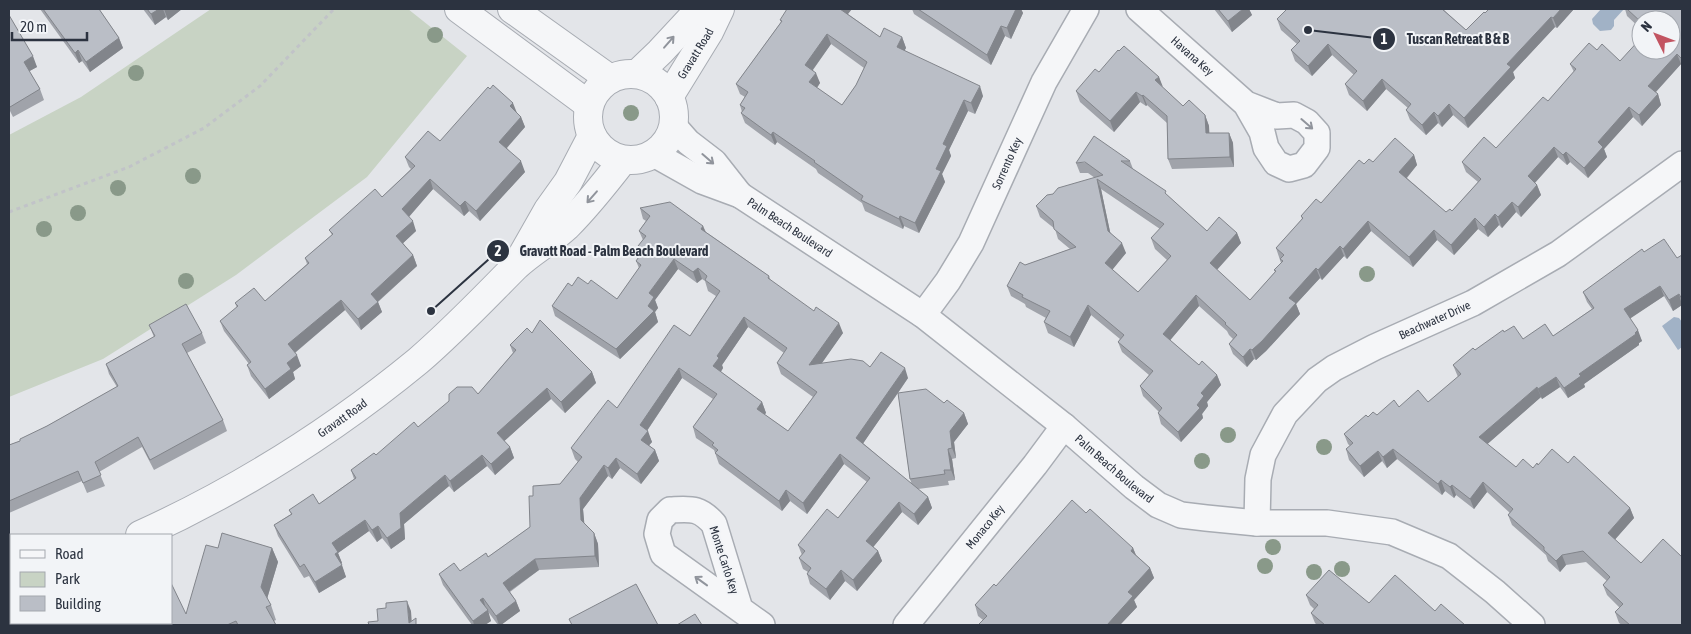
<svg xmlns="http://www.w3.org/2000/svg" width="1691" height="634" viewBox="0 0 1691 634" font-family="'Asap Condensed',sans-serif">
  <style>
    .green { fill: #c8d3c4 }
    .water { fill: #a1b2c6 }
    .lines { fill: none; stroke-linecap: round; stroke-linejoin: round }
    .minor-casing { stroke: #a8acb3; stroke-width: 28 }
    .tertiary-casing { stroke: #a8acb3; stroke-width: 30 }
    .path { stroke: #c1c3c8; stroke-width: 3; stroke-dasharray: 4 4; stroke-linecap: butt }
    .minor { stroke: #f5f6f8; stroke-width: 25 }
    .tertiary { stroke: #f5f6f8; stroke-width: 28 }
    .tree { fill: #899989 }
    .wall { fill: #a0a3aa; fill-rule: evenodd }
    .shaded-wall { fill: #82858b }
    .building { fill: #babec6; stroke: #82858b; fill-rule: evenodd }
    .oneway { stroke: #90949c }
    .labels { text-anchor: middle; stroke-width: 4; stroke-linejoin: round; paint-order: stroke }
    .street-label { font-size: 12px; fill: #2c3340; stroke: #f2f4f7 }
    .leader { fill: none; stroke: #2c3340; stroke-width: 2 }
    .callout-dot { fill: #2c3340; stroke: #f2f4f7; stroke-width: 2 }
    .mark-label { font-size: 15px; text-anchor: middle; font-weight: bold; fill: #fff }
    .callout-label { font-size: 14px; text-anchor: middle; font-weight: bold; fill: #2c3340; stroke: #f2f4f7; stroke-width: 4; stroke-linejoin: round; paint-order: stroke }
  </style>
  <rect width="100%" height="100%" fill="#e3e5e9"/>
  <path class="green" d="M 211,9 L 408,9 L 467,56 L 367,177 L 236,275 L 103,359 L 9,397 L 9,135 L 81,97 Z"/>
  <path class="water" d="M 1601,9 L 1624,9 L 1614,20 L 1614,26 L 1611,30 L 1600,31 L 1593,24 L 1592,19 Z
    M 1674,317 L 1679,318 L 1682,322 L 1682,347 L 1678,350 L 1662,326 Z"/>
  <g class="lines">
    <g class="minor-casing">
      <g id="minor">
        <path id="s1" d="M 1139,9 L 1246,104 L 1262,132 L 1266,148 L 1276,163 L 1289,169 L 1304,165 L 1317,148 L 1317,133 L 1307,122 L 1294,115 L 1277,116 L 1246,104"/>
        <path d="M 673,125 L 688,142 L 714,162 L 740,195"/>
        <path id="s2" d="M 654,154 L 702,181 L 740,195 L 923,315 L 1064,426 L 1134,487 L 1158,505 L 1181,515 L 1206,518 L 1257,523 L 1327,523 L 1392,532 L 1449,556 L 1495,592 L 1532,625"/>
        <path id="s3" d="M 923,315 L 948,281 L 971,243 L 1044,82 L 1086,9"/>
        <path id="s4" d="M 1257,523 L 1258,479 L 1263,455 L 1285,414 L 1317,380 L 1334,368 L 1375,347 L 1473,303 L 1558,254 L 1682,164"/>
        <path d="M 740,609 L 714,524 C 699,507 691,509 670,510 L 660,520 L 657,534 L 663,554 L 762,625"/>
        <path id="s5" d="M 906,625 L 1035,465 L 1064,426"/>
      </g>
    </g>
    <g class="tertiary-casing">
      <g id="tertiary">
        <path d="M 459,9 L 589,105"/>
        <path d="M 512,9 L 610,79"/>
        <path d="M 637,74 L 660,52 L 700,9"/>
        <circle cx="631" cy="117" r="43"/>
        <path id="s6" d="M 669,97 L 709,32 L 720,9"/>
        <path d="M 523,254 L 548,210 L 568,182 L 592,136"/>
        <path id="s7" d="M 140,535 C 239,490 334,430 418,361 C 453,331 484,298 516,266 C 532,251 551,241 567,226 C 587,206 606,182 623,160"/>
        <path d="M 9,587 L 11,587"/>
      </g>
    </g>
    <path class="path" d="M 9,212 L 129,167 L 204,128 L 260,86 L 334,9"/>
    <use href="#minor" class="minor"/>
    <use href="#tertiary" class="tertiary"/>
  </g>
  <g class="tree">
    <circle cx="435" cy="35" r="8"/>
    <circle cx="136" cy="73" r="8"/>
    <circle cx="631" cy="113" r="8"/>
    <circle cx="193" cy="176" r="8"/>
    <circle cx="118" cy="188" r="8"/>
    <circle cx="78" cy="213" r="8"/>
    <circle cx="44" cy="229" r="8"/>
    <circle cx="1367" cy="274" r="8"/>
    <circle cx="186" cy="281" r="8"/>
    <circle cx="1228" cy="435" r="8"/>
    <circle cx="1324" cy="447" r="8"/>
    <circle cx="1202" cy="461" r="8"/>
    <circle cx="1273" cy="547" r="8"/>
    <circle cx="1265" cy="566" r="8"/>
    <circle cx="1342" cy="569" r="8"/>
    <circle cx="1314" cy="572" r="8"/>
  </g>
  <path class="wall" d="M 40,9 L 99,9 L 119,38 L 123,48 L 90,72 L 82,61 L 79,63 Z
    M 143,9 L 182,9 L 168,20 L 166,17 L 155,25 Z
    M 912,9 L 1021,9 L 1023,13 L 1011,39 L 1005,36 L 991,65 L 914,14 Z
    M 1211,9 L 1249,9 L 1252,15 L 1232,32 L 1214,9 L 1212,10 Z
    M 1574,9 L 1557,28 L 1555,27 L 1513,72 L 1515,78 L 1468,128 L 1453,115 L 1442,127 L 1438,123 L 1426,135 L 1410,120 L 1406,110 L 1408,108 L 1386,89 L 1367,111 L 1349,95 L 1345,84 L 1354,75 L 1332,55 L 1312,76 L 1295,61 L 1291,50 L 1297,44 L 1281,30 L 1277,19 L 1444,10 L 1466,30 L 1485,13 L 1492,10 Z
    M 1625,9 L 1682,9 L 1682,66 L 1681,64 L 1656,92 L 1658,94 L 1661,105 L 1642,126 L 1633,117 L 1604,149 L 1607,157 L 1588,178 L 1570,162 L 1567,165 L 1558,157 L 1535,183 L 1537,185 L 1541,195 L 1521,217 L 1516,212 L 1502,228 L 1499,225 L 1488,237 L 1478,229 L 1454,255 L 1437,240 L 1413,267 L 1371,231 L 1347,259 L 1344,256 L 1322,280 L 1320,278 L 1296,304 L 1300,314 L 1266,351 L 1256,360 L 1254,359 L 1247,367 L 1233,354 L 1229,344 L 1233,339 L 1229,335 L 1227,331 L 1199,306 L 1170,340 L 1199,365 L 1217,375 L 1221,385 L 1207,402 L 1208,406 L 1202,414 L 1203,418 L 1181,442 L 1161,424 L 1158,413 L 1159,412 L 1143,396 L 1140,386 L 1149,375 L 1122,352 L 1118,342 L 1120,339 L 1091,315 L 1074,347 L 1048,333 L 1044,322 L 1046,318 L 1026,307 L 1025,304 L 1011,296 L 1007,286 L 1025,265 L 1070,249 L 1058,239 L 1055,229 L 1040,217 L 1036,206 L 1053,194 L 1095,178 L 1088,173 L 1080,173 L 1076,163 L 1130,161 L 1133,169 L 1168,196 L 1207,231 L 1237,233 L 1241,243 L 1217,270 L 1250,300 L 1275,272 L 1274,270 L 1281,263 L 1276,248 L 1302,219 L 1301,216 L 1321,203 L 1364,164 L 1414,155 L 1417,165 L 1407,178 L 1446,212 L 1452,211 L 1478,182 L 1466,172 L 1462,162 L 1496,148 L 1548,101 L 1574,72 L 1570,64 L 1597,50 L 1620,61 L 1671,50 L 1641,20 L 1641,29 L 1627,16 ZM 1101,189 L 1160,229 L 1151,238 L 1155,249 L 1167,260 L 1138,292 L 1112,269 L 1126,253 L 1110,232 Z
    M 848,14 L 880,37 L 902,37 L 906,48 L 904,50 L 983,96 L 975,114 L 968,111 L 949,150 L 951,156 L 942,174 L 945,182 L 919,233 L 904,226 L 903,229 L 865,211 L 862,203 L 818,173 L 816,169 L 777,142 L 775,145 L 745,123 L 741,113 L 742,112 L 740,105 L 745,97 L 740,94 L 736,84 L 781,22 L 780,20 ZM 831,44 L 864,68 L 856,85 L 842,105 L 817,88 L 820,83 L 813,70 Z
    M 9,15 L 37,67 L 29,71 L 40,89 L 44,100 L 13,117 L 9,109 Z
    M 1099,72 L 1159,77 L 1162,87 L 1183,106 L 1205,115 L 1209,126 L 1209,133 L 1229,133 L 1233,143 L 1234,167 L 1172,169 L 1168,159 L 1167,123 L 1147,105 L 1146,106 L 1140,102 L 1114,132 L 1080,102 L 1076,91 Z
    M 516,112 L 521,117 L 525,127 L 507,148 L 525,172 L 480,221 L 469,211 L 464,216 L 433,189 L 409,217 L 416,231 L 403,243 L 413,255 L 417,266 L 378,302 L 382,312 L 361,330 L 345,310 L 295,353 L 301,366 L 293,372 L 295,379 L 269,399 L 251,376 L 247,365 L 249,364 L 224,331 L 220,321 L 237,308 L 235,303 L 265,301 L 307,264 L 305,258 L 332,235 L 329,230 L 382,197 L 411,169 L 409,167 L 405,157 L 440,141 Z
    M 640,208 L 703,226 L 706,232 L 769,276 L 771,281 L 843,333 L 821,363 L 870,367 L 908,378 L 898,393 L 944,403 L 964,413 L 968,424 L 954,442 L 956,458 L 952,459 L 955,480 L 948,481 L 949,485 L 918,489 L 928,497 L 932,508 L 918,525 L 902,512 L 873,547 L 878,551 L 882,561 L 857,591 L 845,581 L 830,600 L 810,584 L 807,574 L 808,572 L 803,569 L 799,558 L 802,555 L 798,545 L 838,518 L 867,482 L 844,464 L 807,514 L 790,501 L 782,511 L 719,464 L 714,450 L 696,438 L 693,427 L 713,399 L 682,378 L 647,431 L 652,442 L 649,445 L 655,450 L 659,461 L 641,484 L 620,468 L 612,479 L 608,476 L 583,509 L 584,523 L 594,533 L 598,544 L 599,567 L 539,570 L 510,592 L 516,601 L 520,611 L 501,625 L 498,625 L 486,609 L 491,621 L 485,625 L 472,625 L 443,585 L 439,574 L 460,571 L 488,557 L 530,527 L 533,496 L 560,484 L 578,462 L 575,459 L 571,448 L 617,408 L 690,336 L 716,296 L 708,291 L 705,281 L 702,279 L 697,283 L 678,269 L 655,300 L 658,308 L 655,312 L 658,322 L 620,359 L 555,316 L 552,306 L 572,286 L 588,284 L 617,299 L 639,268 L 636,261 L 641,254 L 638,246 L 643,240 L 639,231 L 646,221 L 643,219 ZM 748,327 L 784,353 L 777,363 L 781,374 L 813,397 L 788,431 L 764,414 L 766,413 L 762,402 L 721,372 L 723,368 L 722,365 ZM 898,393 L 910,479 L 912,485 L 863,443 Z
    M 1644,252 L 1677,258 L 1682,255 L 1682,305 L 1673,311 L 1664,296 L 1630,318 L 1642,341 L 1639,343 L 1639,345 L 1584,384 L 1585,387 L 1568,398 L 1560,387 L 1542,399 L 1541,397 L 1487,444 L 1516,467 L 1533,468 L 1538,465 L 1568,463 L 1630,508 L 1634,518 L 1615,539 L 1682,625 L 1622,625 L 1619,623 L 1615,612 L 1620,608 L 1607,595 L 1603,585 L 1607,581 L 1586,562 L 1566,565 L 1560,572 L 1548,561 L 1546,555 L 1512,525 L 1508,515 L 1510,513 L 1487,492 L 1474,509 L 1456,495 L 1454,498 L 1445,491 L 1442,495 L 1397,459 L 1387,468 L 1382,461 L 1364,477 L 1349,460 L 1346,449 L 1350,446 L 1348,444 L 1344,434 L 1368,417 L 1377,415 L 1399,407 L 1428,402 L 1458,377 L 1453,365 L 1475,350 L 1504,332 L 1523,339 L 1553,336 L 1592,309 L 1587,302 L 1583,292 Z
    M 149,325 L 202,333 L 206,343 L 187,353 L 223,420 L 227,431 L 154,470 L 142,447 L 99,472 L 105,486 L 87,493 L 82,481 L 9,513 L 9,445 L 20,441 L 47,426 L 117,387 L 109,374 L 106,364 L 154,337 Z
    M 532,333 L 592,372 L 596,383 L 565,413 L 551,399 L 504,441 L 510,447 L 514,458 L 495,475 L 487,466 L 454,492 L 449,486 L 404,524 L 405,539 L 391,549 L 382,538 L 377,542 L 369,531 L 338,553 L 342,563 L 341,564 L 346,577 L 319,593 L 309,576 L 304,578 L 278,536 L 274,525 L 291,514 L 289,510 L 319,504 L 354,479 L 351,470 L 376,455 L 418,427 L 478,394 L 513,353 L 510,345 Z
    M 1086,513 L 1133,548 L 1136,555 L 1150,568 L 1154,578 L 1134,600 L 1137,607 L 1120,625 L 978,625 L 983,620 L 978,616 L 975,605 L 996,586 Z
    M 218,548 L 272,548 L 278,562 L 267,599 L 271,605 L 276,620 L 274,621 L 276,625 L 78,625 L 186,614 Z
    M 1306,595 L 1369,603 L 1435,611 L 1465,625 L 1317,625 L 1315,623 L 1311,613 L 1314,609 L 1310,605 Z"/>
  <path class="shaded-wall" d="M 159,9 L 163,9 L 166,17 L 155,25 L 151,14 Z
    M 164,9 L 182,9 L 168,20 Z
    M 840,9 L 852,9 L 844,19 Z
    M 1016,9 L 1021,9 L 1023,13 L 1011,39 L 1007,28 Z
    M 1243,9 L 1249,9 L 1252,15 L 1232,32 L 1228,21 Z
    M 1561,9 L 1574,9 L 1557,28 L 1553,18 Z
    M 1551,17 L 1555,27 L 1513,72 L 1515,78 L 1468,128 L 1464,118 L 1507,64 Z
    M 1001,26 L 1005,36 L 991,65 L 987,55 Z
    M 827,34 L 831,44 L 809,75 L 805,65 Z
    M 902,37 L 906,48 L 901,57 L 897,47 Z
    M 119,38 L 123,48 L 90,72 L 86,62 Z
    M 1328,44 L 1332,55 L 1312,76 L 1308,66 Z
    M 78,50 L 82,61 L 79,63 L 75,53 Z
    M 1677,54 L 1681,64 L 1652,96 L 1648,86 Z
    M 33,56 L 37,67 L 28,72 L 24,62 Z
    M 816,73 L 820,83 L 813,93 L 809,82 Z
    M 1159,77 L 1163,87 L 1155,80 Z
    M 1382,79 L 1386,89 L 1367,111 L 1363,101 Z
    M 980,86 L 983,96 L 975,114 L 971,103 Z
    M 1136,92 L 1140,102 L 1114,132 L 1110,121 Z
    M 1658,94 L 1661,105 L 1642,126 L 1639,115 Z
    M 1143,95 L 1147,105 L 1146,106 L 1142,96 Z
    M 964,100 L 968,111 L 949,150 L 951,156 L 942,174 L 945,182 L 919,233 L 915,223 L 936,169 L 943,144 Z
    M 513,103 L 517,113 L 510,106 Z
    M 1449,104 L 1453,115 L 1442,127 L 1438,116 Z
    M 1629,107 L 1633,117 L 1604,149 L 1607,157 L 1588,178 L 1584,168 L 1598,142 Z
    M 1434,112 L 1438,123 L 1426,135 L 1422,125 Z
    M 1205,115 L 1209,126 L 1210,144 L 1206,133 Z
    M 521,117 L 525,127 L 503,152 L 499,142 Z
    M 773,132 L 777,142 L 775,145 L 771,135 Z
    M 1229,133 L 1233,143 L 1234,167 L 1230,157 Z
    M 1554,147 L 1558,157 L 1531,187 L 1528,176 Z
    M 1566,152 L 1570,162 L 1567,165 L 1563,155 Z
    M 1414,155 L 1417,165 L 1403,182 L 1399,172 Z
    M 521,161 L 525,172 L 480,221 L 476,211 Z
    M 430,179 L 433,189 L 406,220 L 402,209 Z
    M 1097,179 L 1101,189 L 1112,241 L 1108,231 Z
    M 1537,185 L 1541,195 L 1521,217 L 1518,207 Z
    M 465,201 L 469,211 L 464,216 L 460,206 Z
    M 1512,202 L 1516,212 L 1502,228 L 1498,217 Z
    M 1495,214 L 1499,225 L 1488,237 L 1484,227 Z
    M 900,216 L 904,226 L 903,229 L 899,219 Z
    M 1475,218 L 1478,229 L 1454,255 L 1451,245 Z
    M 413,221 L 416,231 L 400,246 L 396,236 Z
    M 1368,221 L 1371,231 L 1347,259 L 1343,249 Z
    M 703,226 L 707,236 L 701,229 Z
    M 1434,230 L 1437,240 L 1413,267 L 1409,257 Z
    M 1237,233 L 1241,243 L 1213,274 L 1210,263 Z
    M 1122,243 L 1126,253 L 1109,274 L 1105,263 Z
    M 1340,246 L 1344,256 L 1322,280 L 1318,270 Z
    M 413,255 L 417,266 L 375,304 L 371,294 Z
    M 674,259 L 678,269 L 655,300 L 658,308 L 655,312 L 658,322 L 620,359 L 616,349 L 648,306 L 649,293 Z
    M 698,268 L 702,279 L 697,283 L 693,272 Z
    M 1316,268 L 1320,278 L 1296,304 L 1300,314 L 1266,351 L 1256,360 L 1252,350 L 1289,298 Z
    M 1660,286 L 1664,296 L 1628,320 L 1624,309 Z
    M 1679,294 L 1682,305 L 1673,311 L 1669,300 Z
    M 1196,295 L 1199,306 L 1167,344 L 1163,334 Z
    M 341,300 L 345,310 L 292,355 L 288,344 Z
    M 378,302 L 382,312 L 361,330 L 358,319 Z
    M 1088,305 L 1091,315 L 1074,347 L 1070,337 Z
    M 744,317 L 748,327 L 722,365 L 723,368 L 717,377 L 713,366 L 717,356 Z
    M 839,323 L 843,333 L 813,376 L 809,365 Z
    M 1638,330 L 1642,341 L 1639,343 L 1639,345 L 1584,384 L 1585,387 L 1568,398 L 1564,388 L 1579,374 Z
    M 1250,349 L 1254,359 L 1247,367 L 1243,357 Z
    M 297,355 L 301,366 L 293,372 L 295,379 L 269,399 L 265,389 L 287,363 Z
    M 679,368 L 682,378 L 644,435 L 640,425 Z
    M 905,368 L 908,378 L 860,448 L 856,438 Z
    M 592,372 L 596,383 L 565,413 L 561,402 Z
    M 1217,375 L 1221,385 L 1207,402 L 1208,406 L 1202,414 L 1203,418 L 1181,442 L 1178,432 L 1197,405 L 1201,393 Z
    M 1556,377 L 1560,387 L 1542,399 L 1538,389 Z
    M 1537,387 L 1541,397 L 1483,448 L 1479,437 Z
    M 547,388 L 551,399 L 501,444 L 497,433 Z
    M 762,402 L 766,413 L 761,419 L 757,409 Z
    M 964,413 L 968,424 L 954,442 L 956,458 L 952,448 L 950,431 Z
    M 648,431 L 652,442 L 645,450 L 641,440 Z
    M 510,447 L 514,458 L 495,475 L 491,464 Z
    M 948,449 L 952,459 L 955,480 L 951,470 Z
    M 1393,449 L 1397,459 L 1387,468 L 1383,457 Z
    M 655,450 L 659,461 L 641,484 L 637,474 Z
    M 1378,451 L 1382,461 L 1364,477 L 1360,466 Z
    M 840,454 L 844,464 L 807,514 L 803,503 Z
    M 482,455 L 487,466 L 454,492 L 450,481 Z
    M 616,458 L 620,468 L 612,479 L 608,468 Z
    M 604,465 L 608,476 L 583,509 L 585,530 L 581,520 L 580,498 Z
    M 445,475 L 449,486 L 404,524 L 405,539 L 391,549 L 387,538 L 400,513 Z
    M 1441,480 L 1445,491 L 1442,495 L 1438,484 Z
    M 1483,482 L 1487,492 L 1474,509 L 1470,499 Z
    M 1452,485 L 1456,495 L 1454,498 L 1450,487 Z
    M 786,490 L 790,501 L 782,511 L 779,501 Z
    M 928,497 L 932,508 L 918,525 L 914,514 Z
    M 899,502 L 902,512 L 870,551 L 866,541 Z
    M 1630,508 L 1634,518 L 1612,543 L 1608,533 Z
    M 365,520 L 369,531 L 338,553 L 342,563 L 339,565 L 332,543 Z
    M 378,526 L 382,538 L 377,542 L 372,530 Z
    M 594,533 L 598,544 L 599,567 L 595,556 Z
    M 272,548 L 278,562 L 266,602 L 261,587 Z
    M 1133,548 L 1137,558 L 1131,551 Z
    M 878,551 L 882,561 L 857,591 L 853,580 Z
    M 1562,555 L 1566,565 L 1560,572 L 1556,561 Z
    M 535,559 L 539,570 L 507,593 L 503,583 Z
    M 342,565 L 346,577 L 319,593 L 315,582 Z
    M 1150,568 L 1154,578 L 1134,600 L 1137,607 L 1120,625 L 1107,625 L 1128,592 Z
    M 841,570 L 845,581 L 830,600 L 826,589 Z
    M 483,598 L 486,609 L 480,600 Z
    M 407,601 L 411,611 L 412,625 L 409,623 Z
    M 516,601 L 520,611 L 501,625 L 499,625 L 496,616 Z
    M 488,610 L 491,621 L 485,625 L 474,625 L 473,621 Z"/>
  <path class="building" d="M 43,9 L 99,9 L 119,38 L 86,62 L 78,50 L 75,53 Z
    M 147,9 L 159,9 L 151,14 Z
    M 787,9 L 840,9 L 880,37 L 884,28 L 902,37 L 897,47 L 980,86 L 971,103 L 964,100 L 943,144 L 947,146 L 936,169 L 941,171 L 915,223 L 900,216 L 899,219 L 861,200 L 863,196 L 814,162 L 815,161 L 773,132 L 771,135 L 741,113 L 745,108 L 740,105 L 748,92 L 736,84 L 782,21 L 780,20 ZM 827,34 L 867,62 L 856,85 L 842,105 L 809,82 L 816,73 L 805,65 Z
    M 918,9 L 1016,9 L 1007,28 L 1001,26 L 987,55 Z
    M 1218,9 L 1243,9 L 1228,21 Z
    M 1287,9 L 1442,9 L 1466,30 L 1484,12 L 1485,13 L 1489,9 L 1491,9 L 1492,10 L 1493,9 L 1561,9 L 1553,18 L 1551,17 L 1507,64 L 1511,67 L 1464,118 L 1449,104 L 1438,116 L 1434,112 L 1422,125 L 1406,110 L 1411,104 L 1382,79 L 1363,101 L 1345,84 L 1357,71 L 1328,44 L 1308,66 L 1291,50 L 1300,41 L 1277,19 Z
    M 1627,9 L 1682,9 L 1682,59 L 1677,54 L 1648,86 L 1658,94 L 1639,115 L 1629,107 L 1598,142 L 1603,147 L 1584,168 L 1566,152 L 1563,155 L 1554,147 L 1528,176 L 1537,185 L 1518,207 L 1512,202 L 1498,217 L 1495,214 L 1484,227 L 1475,218 L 1451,245 L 1434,230 L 1409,257 L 1368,221 L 1343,249 L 1340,246 L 1318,270 L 1316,268 L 1289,298 L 1296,303 L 1262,341 L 1252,350 L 1250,349 L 1243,357 L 1229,344 L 1237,335 L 1225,324 L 1226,323 L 1196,295 L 1163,334 L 1199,365 L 1202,361 L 1217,375 L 1201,393 L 1204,396 L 1197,405 L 1200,408 L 1178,432 L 1158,413 L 1162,408 L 1140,386 L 1153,371 L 1118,342 L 1124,335 L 1088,305 L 1070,337 L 1044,322 L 1050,311 L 1022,297 L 1023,295 L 1007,286 L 1020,262 L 1025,265 L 1076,247 L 1054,229 L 1053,221 L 1036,206 L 1047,195 L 1053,194 L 1058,188 L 1103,175 L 1085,162 L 1076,163 L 1094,136 L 1130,161 L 1121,161 L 1166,191 L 1165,193 L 1207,231 L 1219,217 L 1237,233 L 1210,263 L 1250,300 L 1276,271 L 1274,270 L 1283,261 L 1280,259 L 1284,255 L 1276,248 L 1303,218 L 1301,216 L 1316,199 L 1321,203 L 1359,160 L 1364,164 L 1369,159 L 1373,162 L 1395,138 L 1414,155 L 1399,172 L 1446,212 L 1450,209 L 1452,211 L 1481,179 L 1462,162 L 1484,137 L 1496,148 L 1543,97 L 1548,101 L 1576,69 L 1570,64 L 1589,43 L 1597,50 L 1602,44 L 1620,61 L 1641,38 L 1641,50 L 1671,50 L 1671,20 L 1641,20 L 1641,22 ZM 1097,179 L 1164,224 L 1151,238 L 1171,256 L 1138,292 L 1105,263 L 1122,243 L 1108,231 Z
    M 9,15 L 33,56 L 24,62 L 40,89 L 10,107 L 9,105 Z
    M 1124,46 L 1159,77 L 1155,80 L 1183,106 L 1189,100 L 1205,115 L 1206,133 L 1229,133 L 1230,157 L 1168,159 L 1167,116 L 1143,95 L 1142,96 L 1136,92 L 1110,121 L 1076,91 L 1095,69 L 1099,72 L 1118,50 L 1119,51 Z
    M 493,85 L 513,103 L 510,106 L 521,117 L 499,142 L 521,161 L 476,211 L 465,201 L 460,206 L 430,179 L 402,209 L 413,221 L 396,236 L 413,255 L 371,294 L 378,302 L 358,319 L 341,300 L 288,344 L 297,355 L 287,363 L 291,369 L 265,389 L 247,365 L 251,362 L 220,321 L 238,306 L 235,303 L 254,288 L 265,301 L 309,263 L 305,258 L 333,234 L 329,230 L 375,189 L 382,197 L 415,166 L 405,157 L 428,131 L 440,141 L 488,87 L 490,89 Z
    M 670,202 L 703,226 L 701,229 L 769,276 L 768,278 L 814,311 L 816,307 L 839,323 L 809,365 L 851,359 L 863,361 L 870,367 L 881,352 L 905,368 L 856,438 L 928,497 L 914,514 L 899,502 L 866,541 L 878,551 L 853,580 L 841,570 L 826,589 L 807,574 L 811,568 L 799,558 L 805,551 L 798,545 L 827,509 L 838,518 L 870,478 L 840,454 L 803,503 L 786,490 L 779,501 L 715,453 L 718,450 L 712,445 L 714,443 L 693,427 L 717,394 L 679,368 L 640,425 L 648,431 L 641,440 L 655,450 L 637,474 L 616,458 L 608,468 L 604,465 L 580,498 L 581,520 L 594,533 L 595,556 L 535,559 L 503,583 L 516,601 L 496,616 L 483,598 L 480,600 L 488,610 L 473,621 L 439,574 L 454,563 L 460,571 L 486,553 L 488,557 L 530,527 L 529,496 L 533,496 L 533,486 L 560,484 L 582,457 L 571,448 L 608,400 L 617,408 L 674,325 L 690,336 L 720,291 L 705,280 L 707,276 L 698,268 L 693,272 L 674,259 L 649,293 L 654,297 L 648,306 L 654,311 L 616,349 L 552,306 L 568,283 L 572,286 L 578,277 L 588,284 L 591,280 L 617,299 L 641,265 L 636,261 L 644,250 L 638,246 L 646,236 L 639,231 L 650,216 L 640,208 ZM 744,317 L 787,348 L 777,363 L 817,392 L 788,431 L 757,409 L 762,402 L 713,366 L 719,358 L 717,356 Z
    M 1664,239 L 1677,258 L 1682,255 L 1682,299 L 1679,294 L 1669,300 L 1660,286 L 1624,309 L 1638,330 L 1635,333 L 1636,334 L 1579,374 L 1581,376 L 1564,388 L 1556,377 L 1538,389 L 1537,387 L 1479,437 L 1516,467 L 1523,459 L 1533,468 L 1537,463 L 1538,465 L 1552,449 L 1568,463 L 1574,456 L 1630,508 L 1608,533 L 1641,563 L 1663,539 L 1682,557 L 1682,625 L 1630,625 L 1615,612 L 1623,604 L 1603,585 L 1610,577 L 1583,551 L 1562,555 L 1556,561 L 1544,550 L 1544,547 L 1508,515 L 1513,509 L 1483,482 L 1470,499 L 1452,485 L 1450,487 L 1441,480 L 1438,484 L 1393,449 L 1383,457 L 1378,451 L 1360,466 L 1346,449 L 1353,443 L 1344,434 L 1366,415 L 1368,417 L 1373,412 L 1377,415 L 1394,400 L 1399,407 L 1418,390 L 1428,402 L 1461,374 L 1453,365 L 1473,348 L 1475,350 L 1503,330 L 1504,332 L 1514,326 L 1523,339 L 1545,324 L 1553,336 L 1594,308 L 1583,292 L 1642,249 L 1644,252 Z
    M 186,304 L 202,333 L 182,344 L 223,420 L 150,460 L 138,437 L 95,462 L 101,475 L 83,483 L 78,471 L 9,501 L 9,445 L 20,441 L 20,439 L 47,426 L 118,386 L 106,364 L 155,336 L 149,325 Z
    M 540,320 L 592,372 L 561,402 L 547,388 L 497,433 L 510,447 L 491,464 L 482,455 L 450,481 L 445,475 L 400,513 L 401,528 L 387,538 L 378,526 L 372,530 L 365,520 L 332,543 L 338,552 L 335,554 L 342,565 L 315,582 L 304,564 L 300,567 L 274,525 L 292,514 L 289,510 L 313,494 L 319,504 L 356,478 L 351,470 L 374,453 L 376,455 L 414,422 L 418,427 L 449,401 L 449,394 L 457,387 L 472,387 L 478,394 L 516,350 L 510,345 L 527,328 L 532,333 Z
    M 926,389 L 944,403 L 947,400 L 964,413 L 950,431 L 952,448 L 948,449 L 951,470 L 944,470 L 945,474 L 910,479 L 898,393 Z
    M 1072,500 L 1086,513 L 1090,509 L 1133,548 L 1131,551 L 1150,568 L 1128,592 L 1133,596 L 1107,625 L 978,625 L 987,616 L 975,605 L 994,584 L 996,586 Z
    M 222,533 L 272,548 L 261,587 L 271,605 L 266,607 L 276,625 L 238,625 L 236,621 L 227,625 L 78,625 L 85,623 L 171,623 L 171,583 L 186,614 L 206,545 L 218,548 Z
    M 1329,570 L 1369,603 L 1395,575 L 1435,611 L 1441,604 L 1465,625 L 1325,625 L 1311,613 L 1318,605 L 1306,595 Z
    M 636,584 L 658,625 L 572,625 L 569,619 Z
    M 407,601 L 409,623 L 416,618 L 416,625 L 369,625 L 368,622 L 378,621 L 377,609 L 386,608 L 386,603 Z
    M 695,614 L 702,625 L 677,625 Z
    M 41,623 L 42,625 L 35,625 Z"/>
  <defs><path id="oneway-shaft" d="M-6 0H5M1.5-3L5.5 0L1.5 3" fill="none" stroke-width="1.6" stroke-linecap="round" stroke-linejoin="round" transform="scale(1.25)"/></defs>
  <g class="oneway">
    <use href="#oneway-shaft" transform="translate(669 42) rotate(-49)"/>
    <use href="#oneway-shaft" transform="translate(1307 124) rotate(41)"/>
    <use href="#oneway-shaft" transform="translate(708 159) rotate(41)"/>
    <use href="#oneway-shaft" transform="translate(592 197) rotate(131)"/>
    <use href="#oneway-shaft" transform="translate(701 581) rotate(-144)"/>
  </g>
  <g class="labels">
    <g class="street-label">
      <text dy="4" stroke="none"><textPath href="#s6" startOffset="51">Gravatt Road</textPath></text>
      <text dy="4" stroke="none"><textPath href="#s1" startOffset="71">Havana Key</textPath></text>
      <text dy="4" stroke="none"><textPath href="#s3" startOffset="174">Sorrento Key</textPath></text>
      <text dy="4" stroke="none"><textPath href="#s2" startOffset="155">Palm Beach Boulevard</textPath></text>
      <text dy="4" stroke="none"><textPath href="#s4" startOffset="294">Beachwater Drive</textPath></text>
      <text dy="4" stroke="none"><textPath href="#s7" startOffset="234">Gravatt Road</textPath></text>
      <text dy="4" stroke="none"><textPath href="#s2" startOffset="560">Palm Beach Boulevard</textPath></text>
      <text dy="4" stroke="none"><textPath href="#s5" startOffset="126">Monaco Key</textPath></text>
      <text transform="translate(724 560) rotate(72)" y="4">Monte Carlo Key</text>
    </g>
  </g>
  <path class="leader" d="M1308 30L1384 39M431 311L498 251"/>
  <g class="callout-dot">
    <circle cx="1308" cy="30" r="5"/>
    <circle cx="431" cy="311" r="5"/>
    <circle cx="1384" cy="39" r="12"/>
    <circle cx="498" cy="251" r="12"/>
  </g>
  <g class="mark-label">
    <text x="1384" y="44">1</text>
    <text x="498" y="256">2</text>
  </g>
  <g class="callout-label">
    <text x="1458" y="44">Tuscan Retreat B &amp; B</text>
    <text x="614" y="256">Gravatt Road - Palm Beach Boulevard</text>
  </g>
  <rect width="1691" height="634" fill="none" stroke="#2c3340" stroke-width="20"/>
  <rect x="10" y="534" width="162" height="90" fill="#f2f4f7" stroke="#a3a7ae"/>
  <rect x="20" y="550" width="25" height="8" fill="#f5f6f8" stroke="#a3a7ae"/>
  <text x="55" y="559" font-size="15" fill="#2c3340">Road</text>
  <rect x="20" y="572" width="25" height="15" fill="#c8d3c4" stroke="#a3a7ae"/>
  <text x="55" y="584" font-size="15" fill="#2c3340">Park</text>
  <rect x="20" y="596" width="25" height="15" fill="#babec6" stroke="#a3a7ae"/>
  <text x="55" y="609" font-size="15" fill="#2c3340">Building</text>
  <g transform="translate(1656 35) rotate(312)"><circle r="24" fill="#f2f4f7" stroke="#a3a7ae"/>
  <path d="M0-4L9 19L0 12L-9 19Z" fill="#c25461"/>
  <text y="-8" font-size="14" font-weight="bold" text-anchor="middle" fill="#2c3340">N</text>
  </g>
  <path d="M12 32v8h75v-8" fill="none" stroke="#2c3340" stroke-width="2.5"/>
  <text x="20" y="32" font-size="15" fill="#2c3340" stroke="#f2f4f7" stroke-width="4" paint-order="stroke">20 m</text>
</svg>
